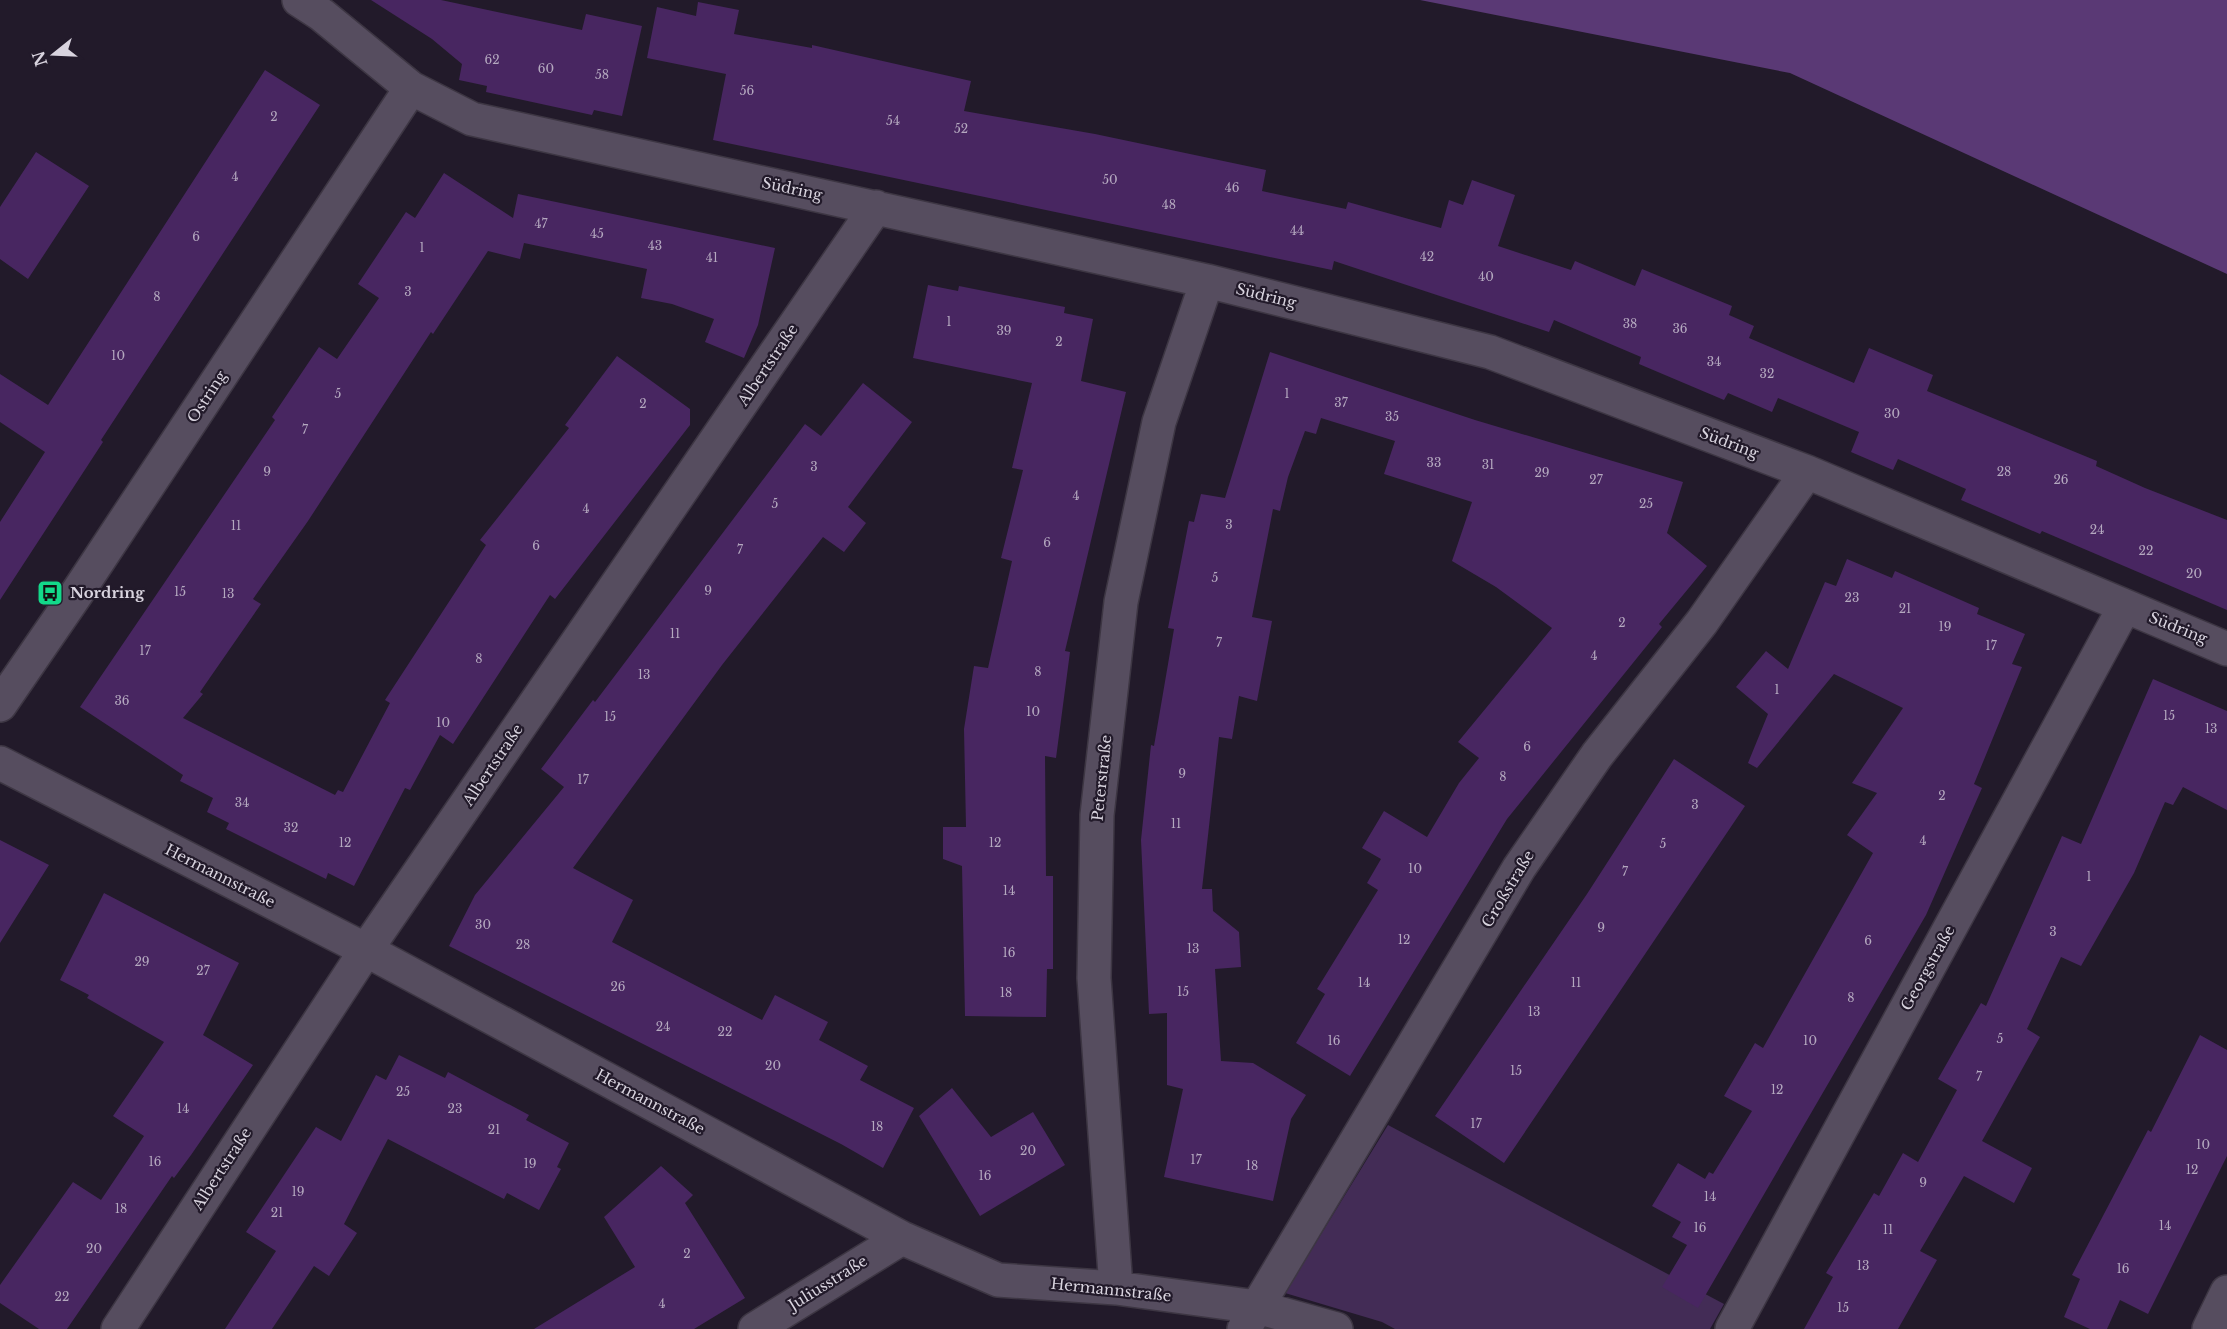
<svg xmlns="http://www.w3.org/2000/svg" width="2227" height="1329" viewBox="0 0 2227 1329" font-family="'Libre Baskerville',serif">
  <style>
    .green { fill: #432c56 }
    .forest { fill: #5a3975 }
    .building { fill: #482661 }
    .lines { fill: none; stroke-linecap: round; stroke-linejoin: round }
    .street-casing { stroke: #3d3643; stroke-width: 36 }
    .street { stroke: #564d5f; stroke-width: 33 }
    .labels { text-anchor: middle; stroke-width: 4.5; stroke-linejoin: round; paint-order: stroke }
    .number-label { font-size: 12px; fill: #b4a8bf }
    .street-label { font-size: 15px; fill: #d8d3de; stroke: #221a2a }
    .poi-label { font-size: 15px; font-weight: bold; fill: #d8d3de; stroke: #221a2a; text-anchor: start }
  </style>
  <rect width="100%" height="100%" fill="#221a2a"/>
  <path class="green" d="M 1388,1125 L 1724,1304 L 1710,1329 L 1395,1329 L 1382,1322 L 1285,1293 Z"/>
  <path class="forest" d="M 1420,0 L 2227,0 L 2227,274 L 1790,73 Z"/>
  <path class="building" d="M 371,0 L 441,0 L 582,30 L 586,14 L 642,26 L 622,116 L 594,110 L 592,115 L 486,92 L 487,86 L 459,80 L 462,64 L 432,39 Z
    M 698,2 L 739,10 L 734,34 L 812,48 L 812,45 L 971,81 L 964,111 L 1095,134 L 1266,170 L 1262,191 L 1346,209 L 1348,202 L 1441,228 L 1449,200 L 1463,205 L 1472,180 L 1515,195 L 1498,246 L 1571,270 L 1575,261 L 1635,286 L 1642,269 L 1732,306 L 1729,315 L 1754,326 L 1749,338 L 1854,383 L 1869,348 L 1933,375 L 1927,391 L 2097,461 L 2096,466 L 2145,488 L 2227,520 L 2227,610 L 2042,531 L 2040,534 L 1961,500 L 1966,489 L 1898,459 L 1893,470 L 1851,452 L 1859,432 L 1778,398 L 1772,412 L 1728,393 L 1724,400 L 1639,364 L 1641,357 L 1554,320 L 1549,332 L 1334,261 L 1332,270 L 713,140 L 726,74 L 647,58 L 657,7 L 696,16 Z
    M 265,70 L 320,105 L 101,440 L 103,442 L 0,600 L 0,522 L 45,452 L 0,422 L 0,374 L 48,405 Z
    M 36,152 L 89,186 L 28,279 L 0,259 L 0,207 Z
    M 444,173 L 513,218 L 518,194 L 775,248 L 758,325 L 744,358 L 705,342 L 714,319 L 672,304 L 641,298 L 647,269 L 524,243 L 520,259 L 488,251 L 433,334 L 431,332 L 308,521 L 253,599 L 261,604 L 200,692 L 203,694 L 183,718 L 335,795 L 338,790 L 343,792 L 390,703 L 385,700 L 486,545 L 480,540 L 569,428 L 565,425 L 617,356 L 690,409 L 690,425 L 555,599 L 550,595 L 453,744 L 440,735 L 410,790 L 405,788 L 354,886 L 328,873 L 326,879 L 226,829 L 229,823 L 207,812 L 213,798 L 180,781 L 183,775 L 80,707 L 275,420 L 272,417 L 319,347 L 337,359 L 379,298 L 358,284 L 406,212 L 415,218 Z
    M 928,285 L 958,291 L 959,286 L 1065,307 L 1064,313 L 1093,319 L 1081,381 L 1126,392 L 1065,651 L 1070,652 L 1056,758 L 1045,756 L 1046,876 L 1053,876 L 1053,969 L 1047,969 L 1046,1017 L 965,1016 L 962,866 L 943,859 L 943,827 L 966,827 L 964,729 L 974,666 L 988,668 L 1012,561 L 1001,558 L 1023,470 L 1012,468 L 1032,383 L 913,358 Z
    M 1270,352 L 1475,420 L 1683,482 L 1667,533 L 1707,566 L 1659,624 L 1662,627 L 1507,819 L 1350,1076 L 1296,1043 L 1325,994 L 1317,989 L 1378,890 L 1367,883 L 1381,859 L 1362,848 L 1384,811 L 1427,837 L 1459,783 L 1479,758 L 1458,742 L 1552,628 L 1496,587 L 1452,561 L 1472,502 L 1384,474 L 1395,441 L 1321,418 L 1316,434 L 1305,431 L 1288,477 L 1280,511 L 1273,509 L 1252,617 L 1272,621 L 1257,701 L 1239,696 L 1232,739 L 1219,737 L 1202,889 L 1212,889 L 1213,911 L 1239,932 L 1241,967 L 1215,969 L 1221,1061 L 1253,1063 L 1306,1095 L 1291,1119 L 1273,1201 L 1164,1177 L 1183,1089 L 1167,1085 L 1167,1013 L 1149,1014 L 1141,840 L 1151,745 L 1154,746 L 1174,629 L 1168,628 L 1189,521 L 1194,522 L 1201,494 L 1225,498 Z
    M 863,383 L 912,422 L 848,507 L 866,523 L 844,552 L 823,537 L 722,665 L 573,868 L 633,900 L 612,942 L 762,1020 L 775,995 L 828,1022 L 819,1040 L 868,1066 L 860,1080 L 914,1108 L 883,1168 L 841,1144 L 449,946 L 475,895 L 564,787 L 541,769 L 593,700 L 595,702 L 805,424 L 821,436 Z
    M 1847,559 L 1892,578 L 1895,571 L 1979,608 L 1977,614 L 2025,634 L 2012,664 L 2022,667 L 1974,784 L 1982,788 L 1926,915 L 1698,1308 L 1662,1287 L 1687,1245 L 1672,1237 L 1681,1222 L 1652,1206 L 1678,1163 L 1705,1179 L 1709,1172 L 1713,1174 L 1752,1111 L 1724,1096 L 1755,1043 L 1763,1048 L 1873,853 L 1847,835 L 1877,793 L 1852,783 L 1903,708 L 1834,674 L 1757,768 L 1748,763 L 1768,714 L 1736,687 L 1766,651 L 1788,669 L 1825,582 L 1836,586 Z
    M 2153,679 L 2227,711 L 2227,810 L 2183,787 L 2173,805 L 2165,802 L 2134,873 L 2081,966 L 2061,957 L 2027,1029 L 2040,1037 L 1982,1141 L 2032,1168 L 2014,1203 L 1964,1176 L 1920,1251 L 1937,1260 L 1898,1329 L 1804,1329 L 1833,1277 L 1826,1273 L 1874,1193 L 1879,1196 L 1903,1153 L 1918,1162 L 1957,1090 L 1938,1079 L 1981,1003 L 1986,1006 L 2062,836 L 2081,844 Z
    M 1674,759 L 1745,806 L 1504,1163 L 1435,1116 L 1587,894 Z
    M 0,840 L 49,865 L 0,943 Z
    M 104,893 L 239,963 L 203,1035 L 253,1065 L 191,1155 L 174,1178 L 172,1176 L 67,1329 L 39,1329 L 0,1303 L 0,1285 L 73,1182 L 101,1200 L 144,1136 L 113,1116 L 164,1042 L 87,998 L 89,995 L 60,980 Z
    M 2200,1035 L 2227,1050 L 2227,1156 L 2148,1314 L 2120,1300 L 2107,1329 L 2090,1329 L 2064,1317 L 2080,1279 L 2072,1275 L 2148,1130 L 2151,1132 Z
    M 399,1055 L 445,1078 L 448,1072 L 529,1115 L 526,1120 L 569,1143 L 557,1167 L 561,1169 L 539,1210 L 507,1193 L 504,1199 L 388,1139 L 344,1224 L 357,1233 L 329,1276 L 314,1266 L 272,1329 L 225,1329 L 276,1251 L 246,1232 L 316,1127 L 341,1141 L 376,1075 L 386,1080 Z
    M 952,1088 L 991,1137 L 1033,1112 L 1065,1165 L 980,1216 L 919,1116 Z
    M 661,1166 L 693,1195 L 685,1203 L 745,1298 L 694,1329 L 534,1329 L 635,1267 L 604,1217 Z"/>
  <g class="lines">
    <g class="street-casing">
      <path id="street" d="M 299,0 L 322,15 L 411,88 L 472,119 L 1207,281 L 1490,352 L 1807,472 L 2227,649
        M 0,705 L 75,596 L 411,88
        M 0,763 L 366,950 L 902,1238 L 998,1280 L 1116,1288 L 1257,1307 L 1336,1329
        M 1116,1288 L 1094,978 L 1097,815 L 1121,602 L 1159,422 L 1207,281
        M 118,1329 L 366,950 L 876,207
        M 755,1329 L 902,1238
        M 1244,1329 L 1519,868 L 1597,755 L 1702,622 L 1807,472
        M 1732,1329 L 2125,606
        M 2209,1329 L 2227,1292"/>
    </g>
    <use href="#street" class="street"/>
  </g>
  <defs>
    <g id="bus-square" transform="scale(1.35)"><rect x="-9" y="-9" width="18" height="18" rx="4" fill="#13d98a" stroke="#221a2a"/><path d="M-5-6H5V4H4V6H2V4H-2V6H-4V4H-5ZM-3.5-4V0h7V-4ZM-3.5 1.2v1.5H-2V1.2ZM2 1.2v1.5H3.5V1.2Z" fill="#111"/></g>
  </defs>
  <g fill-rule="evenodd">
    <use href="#bus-square" x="50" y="593"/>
  </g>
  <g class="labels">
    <g class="number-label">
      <text x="492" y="64">62</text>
      <text x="546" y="73">60</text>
      <text x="602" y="79">58</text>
      <text x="747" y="95">56</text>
      <text x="274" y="121">2</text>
      <text x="893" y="125">54</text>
      <text x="961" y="133">52</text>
      <text x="235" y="181">4</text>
      <text x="1110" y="184">50</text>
      <text x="1232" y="192">46</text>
      <text x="1169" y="209">48</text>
      <text x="541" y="228">47</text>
      <text x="1297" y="235">44</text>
      <text x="597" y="238">45</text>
      <text x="196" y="241">6</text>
      <text x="655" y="250">43</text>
      <text x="422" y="252">1</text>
      <text x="1427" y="261">42</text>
      <text x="712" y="262">41</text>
      <text x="1486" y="281">40</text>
      <text x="408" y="296">3</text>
      <text x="157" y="301">8</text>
      <text x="949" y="326">1</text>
      <text x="1630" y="328">38</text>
      <text x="1680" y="333">36</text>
      <text x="1004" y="335">39</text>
      <text x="1059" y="346">2</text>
      <text x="118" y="360">10</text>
      <text x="1714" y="366">34</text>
      <text x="1767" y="378">32</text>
      <text x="338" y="398">5</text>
      <text x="1287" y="398">1</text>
      <text x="1341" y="407">37</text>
      <text x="643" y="408">2</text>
      <text x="1892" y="418">30</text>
      <text x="1392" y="421">35</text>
      <text x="305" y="434">7</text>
      <text x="1434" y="467">33</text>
      <text x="1488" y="469">31</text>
      <text x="814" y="471">3</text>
      <text x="267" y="476">9</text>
      <text x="2004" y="476">28</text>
      <text x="1542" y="477">29</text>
      <text x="1596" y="484">27</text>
      <text x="2061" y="484">26</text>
      <text x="1076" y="500">4</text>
      <text x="775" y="508">5</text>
      <text x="1646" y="508">25</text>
      <text x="586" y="513">4</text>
      <text x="1229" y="529">3</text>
      <text x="236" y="530">11</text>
      <text x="2097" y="534">24</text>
      <text x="1047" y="547">6</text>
      <text x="536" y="550">6</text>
      <text x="740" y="554">7</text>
      <text x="2146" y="555">22</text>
      <text x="2194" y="578">20</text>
      <text x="1215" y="582">5</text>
      <text x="708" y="595">9</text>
      <text x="180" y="596">15</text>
      <text x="228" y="598">13</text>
      <text x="1852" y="602">23</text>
      <text x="1905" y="613">21</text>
      <text x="1622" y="627">2</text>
      <text x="1945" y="631">19</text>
      <text x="675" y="638">11</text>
      <text x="1219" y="647">7</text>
      <text x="1991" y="650">17</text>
      <text x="145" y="655">17</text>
      <text x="1594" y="660">4</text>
      <text x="479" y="663">8</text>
      <text x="1038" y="676">8</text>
      <text x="644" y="679">13</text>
      <text x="1777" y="694">1</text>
      <text x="122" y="705">36</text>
      <text x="1033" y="716">10</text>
      <text x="2169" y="720">15</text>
      <text x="610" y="721">15</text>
      <text x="443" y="727">10</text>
      <text x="2211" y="733">13</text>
      <text x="1527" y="751">6</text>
      <text x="1182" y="778">9</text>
      <text x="1503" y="781">8</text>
      <text x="583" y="784">17</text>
      <text x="1942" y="800">2</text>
      <text x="242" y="807">34</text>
      <text x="1695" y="809">3</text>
      <text x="1176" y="828">11</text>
      <text x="291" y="832">32</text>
      <text x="1923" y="845">4</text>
      <text x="345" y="847">12</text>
      <text x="995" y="847">12</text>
      <text x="1663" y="848">5</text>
      <text x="1415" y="873">10</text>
      <text x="1625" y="876">7</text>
      <text x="2089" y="881">1</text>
      <text x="1009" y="895">14</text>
      <text x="483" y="929">30</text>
      <text x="1601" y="932">9</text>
      <text x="2053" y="936">3</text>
      <text x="1404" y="944">12</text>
      <text x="1868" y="945">6</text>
      <text x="523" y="949">28</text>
      <text x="1193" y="953">13</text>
      <text x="1009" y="957">16</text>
      <text x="142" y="966">29</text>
      <text x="203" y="975">27</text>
      <text x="1364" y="987">14</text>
      <text x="1576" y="987">11</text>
      <text x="618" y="991">26</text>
      <text x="1183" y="996">15</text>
      <text x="1006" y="997">18</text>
      <text x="1851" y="1002">8</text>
      <text x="1534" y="1016">13</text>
      <text x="663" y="1031">24</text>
      <text x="725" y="1036">22</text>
      <text x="2000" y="1043">5</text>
      <text x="1334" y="1045">16</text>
      <text x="1810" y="1045">10</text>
      <text x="773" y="1070">20</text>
      <text x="1516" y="1075">15</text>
      <text x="1979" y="1081">7</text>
      <text x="1777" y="1094">12</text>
      <text x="403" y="1096">25</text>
      <text x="183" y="1113">14</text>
      <text x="455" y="1113">23</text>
      <text x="1476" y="1128">17</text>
      <text x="877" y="1131">18</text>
      <text x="494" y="1134">21</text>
      <text x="2203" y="1149">10</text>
      <text x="1028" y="1155">20</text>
      <text x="1196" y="1164">17</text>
      <text x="155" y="1166">16</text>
      <text x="530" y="1168">19</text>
      <text x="1252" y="1170">18</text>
      <text x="2192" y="1174">12</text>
      <text x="985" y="1180">16</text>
      <text x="1923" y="1187">9</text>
      <text x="298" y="1196">19</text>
      <text x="1710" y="1201">14</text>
      <text x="121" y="1213">18</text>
      <text x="277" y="1217">21</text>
      <text x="2165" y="1230">14</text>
      <text x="1700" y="1232">16</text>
      <text x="1888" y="1234">11</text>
      <text x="94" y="1253">20</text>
      <text x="687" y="1258">2</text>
      <text x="1863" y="1270">13</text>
      <text x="2123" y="1273">16</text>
      <text x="62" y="1301">22</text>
      <text x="662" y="1308">4</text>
      <text x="1843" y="1312">15</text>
    </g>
    <g class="street-label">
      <text transform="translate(792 189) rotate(12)" y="5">Südring</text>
      <text transform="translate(1266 296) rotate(14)" y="5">Südring</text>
      <text transform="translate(768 365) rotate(-56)" y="5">Albertstraße</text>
      <text transform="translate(207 397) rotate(-57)" y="5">Ostring</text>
      <text transform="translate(1729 443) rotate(21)" y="5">Südring</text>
      <text transform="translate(2178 628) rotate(22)" y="5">Südring</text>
      <text transform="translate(493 765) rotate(-56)" y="5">Albertstraße</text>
      <text transform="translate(1102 778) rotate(-84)" y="5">Peterstraße</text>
      <text transform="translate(220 876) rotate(27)" y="5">Hermannstraße</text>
      <text transform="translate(1508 889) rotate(-59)" y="5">Großstraße</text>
      <text transform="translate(1928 968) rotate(-61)" y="5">Georgstraße</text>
      <text transform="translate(650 1102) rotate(28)" y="5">Hermannstraße</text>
      <text transform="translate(222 1169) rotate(-57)" y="5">Albertstraße</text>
      <text transform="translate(828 1283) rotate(-32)" y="5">Juliusstraße</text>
      <text transform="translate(1111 1290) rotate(6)" y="5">Hermannstraße</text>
    </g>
    <g class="poi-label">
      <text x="70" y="598">Nordring</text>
    </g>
  </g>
  <g transform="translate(54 54) rotate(252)" stroke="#221a2a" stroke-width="4.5" paint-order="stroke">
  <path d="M0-4.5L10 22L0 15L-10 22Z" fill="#d8d3de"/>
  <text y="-9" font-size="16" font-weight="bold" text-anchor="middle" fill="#d8d3de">N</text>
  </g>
</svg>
